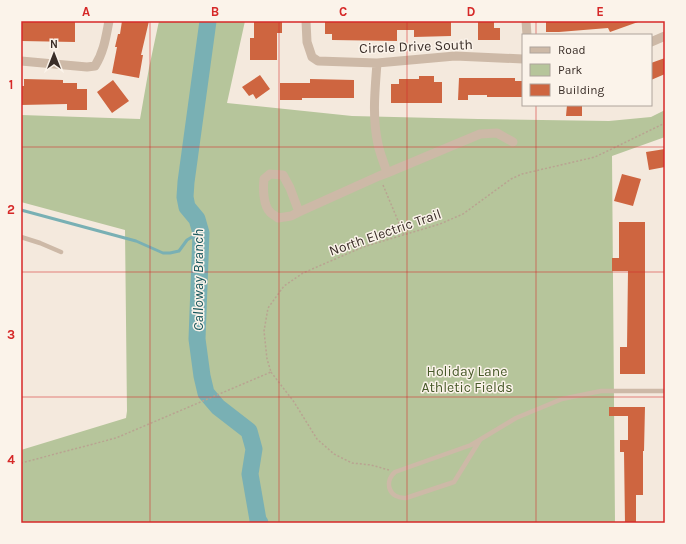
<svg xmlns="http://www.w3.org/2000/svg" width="686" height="544" viewBox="0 0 686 544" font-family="Karla,sans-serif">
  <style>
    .green { fill: #b6c59b }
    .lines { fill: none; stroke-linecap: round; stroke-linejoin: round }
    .stream { stroke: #79b0b4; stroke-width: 3 }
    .river { stroke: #79b0b4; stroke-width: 17 }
    .building { fill: #ce6540 }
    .path { stroke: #b9a391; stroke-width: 1.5; stroke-dasharray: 2 2; stroke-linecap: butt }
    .service { stroke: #cdb9a7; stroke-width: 4.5 }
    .minor { stroke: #cdb9a7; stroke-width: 9 }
    .grid { fill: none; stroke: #d62828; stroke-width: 1; stroke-opacity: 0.55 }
    .labels { text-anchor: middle; stroke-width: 3; stroke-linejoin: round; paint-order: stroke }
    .street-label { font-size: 14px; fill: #3a2e28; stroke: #fbf3ea }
    .park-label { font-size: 14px; fill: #485a2a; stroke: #fbf3ea }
    .water-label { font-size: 15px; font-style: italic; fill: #1a595e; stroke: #fbf3ea }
    .neatline { fill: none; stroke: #d62828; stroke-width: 1.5 }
    .grid-label { font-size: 13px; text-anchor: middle; font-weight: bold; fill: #d62828 }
  </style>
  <rect width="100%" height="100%" fill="#f4e9dd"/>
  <path class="green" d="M 159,21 L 245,21 L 227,103 L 352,116 L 478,119 L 609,121 L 651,117 L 665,110 L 665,137 L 612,156 L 615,523 L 21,523 L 21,450 L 126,418 L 127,411 L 125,230 L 21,202 L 21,115 L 140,119 L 149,68 Z"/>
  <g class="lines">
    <path class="stream" d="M 21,210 L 136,241 L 163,253 L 170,253 L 179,251 L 187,240 L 192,237 L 199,240 L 201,242"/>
    <path class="river" d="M 208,21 L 186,182 L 185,197 L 187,207 L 197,219 L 201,233 L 197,339 L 202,376 L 206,393 L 218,407 L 249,431 L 254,449 L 250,474 L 258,520 L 260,523"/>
  </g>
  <path class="building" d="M 21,21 L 75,21 L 75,42 L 21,41 Z
    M 122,21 L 149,21 L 141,55 L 143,55 L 139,78 L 112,73 L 117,47 L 115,47 L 118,34 L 120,34 Z
    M 254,21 L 282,21 L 282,33 L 277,33 L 277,60 L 250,60 L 250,38 L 254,38 Z
    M 325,21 L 451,21 L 451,36 L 414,37 L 414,30 L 397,30 L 397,41 L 332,40 L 332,34 L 325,34 Z
    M 478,21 L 494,21 L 494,28 L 500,28 L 500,40 L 478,40 Z
    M 571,21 L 638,21 L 638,22 L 610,32 L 608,28 L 559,32 L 546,32 L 546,22 Z
    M 665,58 L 665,74 L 651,80 L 651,63 Z
    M 260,75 L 270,89 L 256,99 L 253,94 L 249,96 L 242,87 Z
    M 419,76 L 434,76 L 434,82 L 442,82 L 442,103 L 391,103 L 391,84 L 399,84 L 399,79 L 419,79 Z
    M 459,78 L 515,78 L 515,81 L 523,81 L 523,97 L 487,97 L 487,95 L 468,95 L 468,100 L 458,100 Z
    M 24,79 L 63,80 L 63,83 L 77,83 L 77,89 L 87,89 L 87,110 L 67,110 L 67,104 L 21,105 L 21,86 L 24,86 Z
    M 310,79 L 354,80 L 354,98 L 302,98 L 302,100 L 280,100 L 280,83 L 310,83 Z
    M 113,80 L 129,101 L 112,113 L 97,92 Z
    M 567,105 L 582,105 L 582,116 L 566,116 Z
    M 665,149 L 665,167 L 649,170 L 646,152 Z
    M 622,174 L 641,179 L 633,206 L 614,201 Z
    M 619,222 L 645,222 L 645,374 L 620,374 L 620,347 L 627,347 L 628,271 L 612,271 L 612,258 L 619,258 Z
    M 609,407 L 645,407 L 644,451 L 643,451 L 643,495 L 636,495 L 636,523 L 625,523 L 624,452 L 620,452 L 620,440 L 628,440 L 628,416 L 609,416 Z"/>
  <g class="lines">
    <path class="path" d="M 383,185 L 404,235
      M 271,372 L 294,402 L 317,439 L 334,454 L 352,463 L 371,465 L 389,470
      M 21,463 L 116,438 L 271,372 L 267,359 L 264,331 L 268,308 L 284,286 L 303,273 L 363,247 L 440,224 L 463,214 L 511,179 L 522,174 L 595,157 L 665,123"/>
    <path class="service" d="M 21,237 L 40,243 L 61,252
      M 480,440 L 454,482 L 406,498 C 390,499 383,483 395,472 L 471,445 L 516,418 L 562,399 L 601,391 L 665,391"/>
    <path class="minor" d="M 306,21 L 307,42 L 312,57 L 318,61 L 377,63 L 455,56 L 523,59
      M 526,21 L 527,35
      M 651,42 L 665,36
      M 21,61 L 87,67 L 95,66 C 104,52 106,36 109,21
      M 377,63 C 375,90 372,117 378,144 C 380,154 384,163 387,173
      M 299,212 L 290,188 L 283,175 L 270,174 L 264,179 C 263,188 263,205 270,212 C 271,214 276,216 278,218 L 291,216 L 299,212 L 379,176 L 387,173 L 480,134 L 497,133 L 513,142"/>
  </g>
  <path class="grid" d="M 150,21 L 150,523M 279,21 L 279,523M 407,21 L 407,523M 536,21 L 536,35M 536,105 L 536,523M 21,147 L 665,147M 21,272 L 665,272M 21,397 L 665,397"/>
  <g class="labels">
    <g class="street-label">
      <text transform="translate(416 46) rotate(-2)" y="5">Circle Drive South</text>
      <text transform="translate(385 232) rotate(-19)" y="5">North Electric Trail</text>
    </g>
    <g class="park-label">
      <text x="467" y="376">Holiday Lane<tspan x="467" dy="16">Athletic Fields</tspan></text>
    </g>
    <g class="water-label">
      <text transform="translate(198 280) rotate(-90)" y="5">Calloway Branch</text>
    </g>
  </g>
  <rect width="686" height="544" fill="none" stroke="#fbf3ea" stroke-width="44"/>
  <rect x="522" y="34" width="130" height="72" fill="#fbf3ea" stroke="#aea49c"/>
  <rect x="530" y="47" width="20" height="6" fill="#cdb9a7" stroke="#aea49c"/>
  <text x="558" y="54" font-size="12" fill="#3a2e28">Road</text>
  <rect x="530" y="64" width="20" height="12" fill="#b6c59b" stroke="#aea49c"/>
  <text x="558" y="74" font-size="12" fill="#3a2e28">Park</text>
  <rect x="530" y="84" width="20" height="12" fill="#ce6540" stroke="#aea49c"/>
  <text x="558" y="94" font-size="12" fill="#3a2e28">Building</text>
  <g transform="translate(54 54)" stroke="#fbf3ea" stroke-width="3" paint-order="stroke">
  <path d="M0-3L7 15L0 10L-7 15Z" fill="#3a2e28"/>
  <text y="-6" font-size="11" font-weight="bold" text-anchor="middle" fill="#3a2e28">N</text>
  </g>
  <rect x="22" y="22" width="642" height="500" class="neatline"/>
  <g class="grid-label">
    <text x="86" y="16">A</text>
    <text x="215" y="16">B</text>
    <text x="343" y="16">C</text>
    <text x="471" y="16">D</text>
    <text x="600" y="16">E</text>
    <text x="11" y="89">1</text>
    <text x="11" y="214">2</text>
    <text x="11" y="339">3</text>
    <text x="11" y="464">4</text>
  </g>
</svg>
